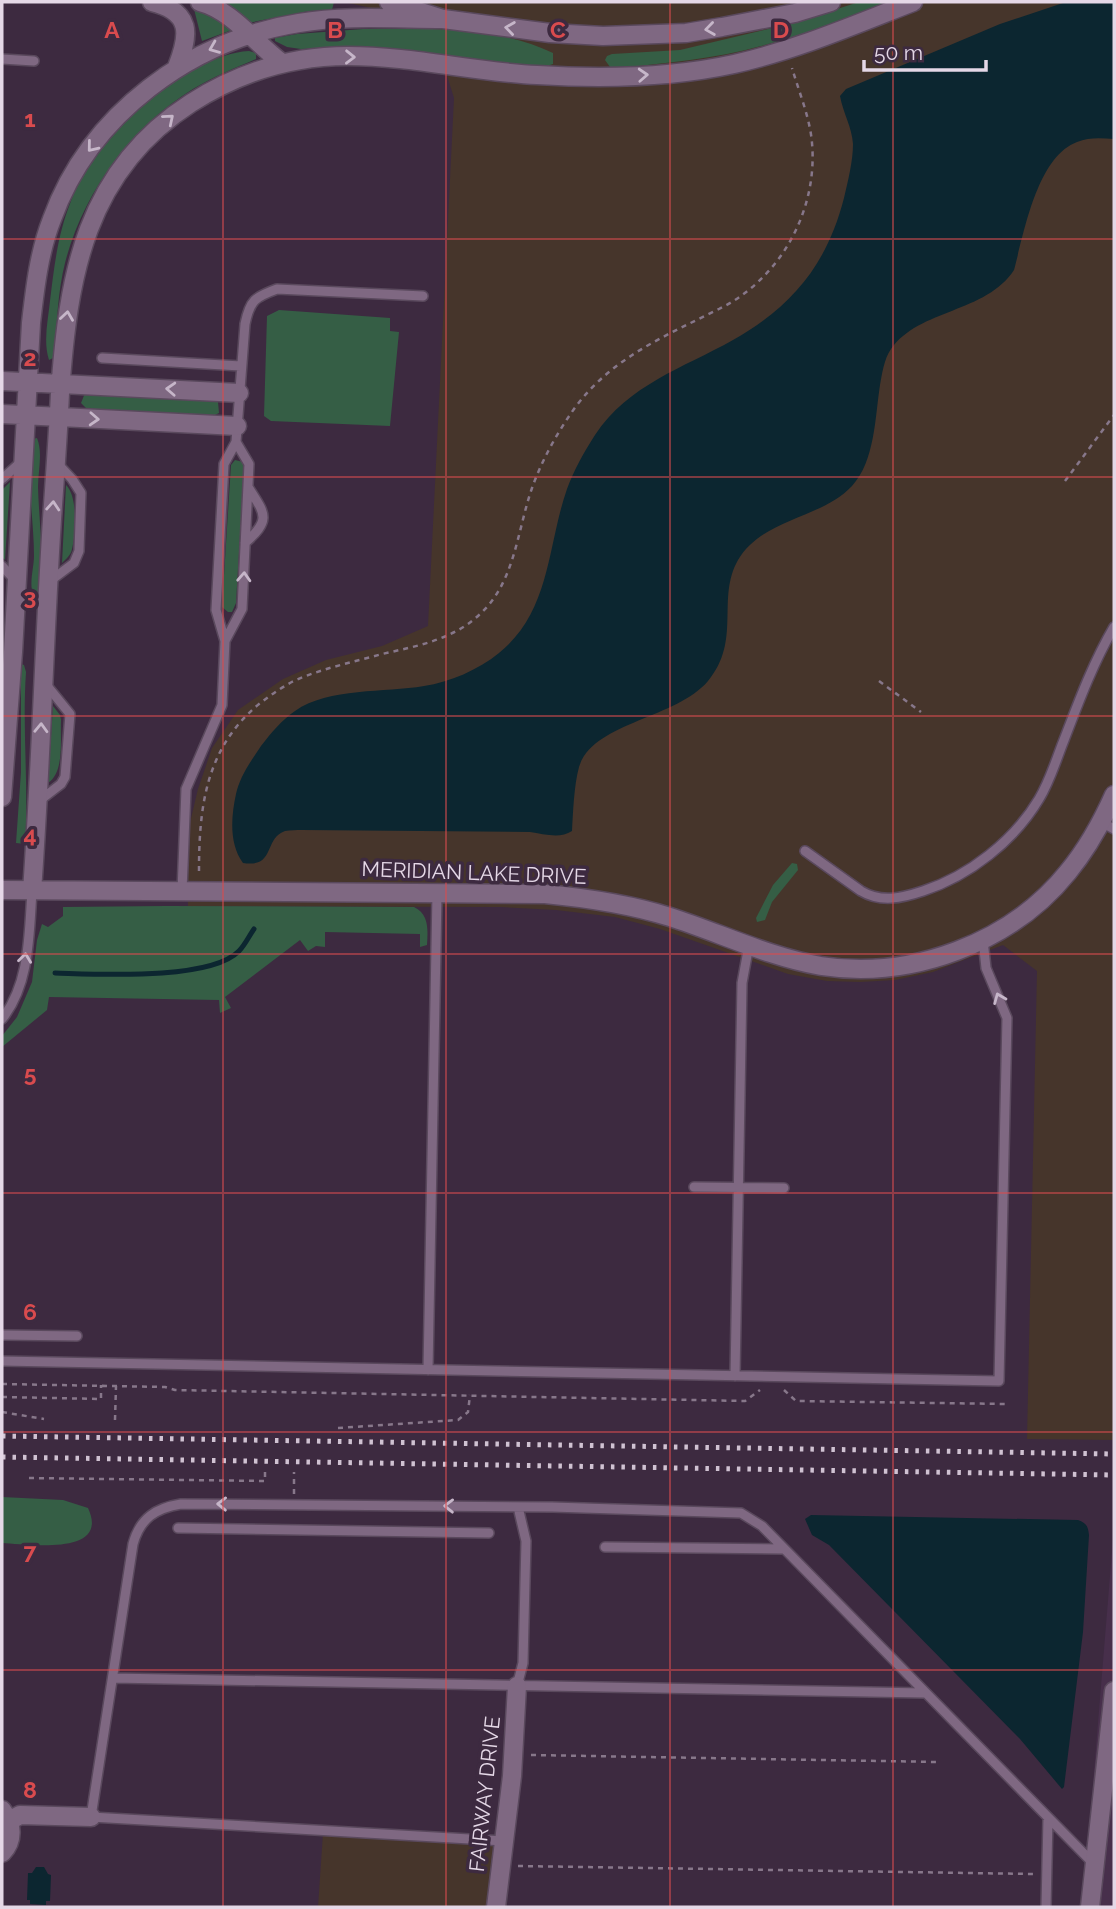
<svg xmlns="http://www.w3.org/2000/svg" width="1116" height="1909" viewBox="0 0 1116 1909" font-family="Raleway,sans-serif">
  <style>
    .commercial { fill: #46352b }
    .built { fill: #472f4b }
    .green { fill: #355e45 }
    .water { fill: #0c2630 }
    .lines { fill: none; stroke-linecap: round; stroke-linejoin: round }
    .stream { stroke: #0c2630; stroke-width: 5 }
    .lane-casing { stroke: #5a495d; stroke-width: 12 }
    .street-casing { stroke: #5a495d; stroke-width: 21 }
    .path { stroke: #87778a; stroke-width: 2.5; stroke-dasharray: 5 5; stroke-linecap: butt }
    .lane { stroke: #7f6882; stroke-width: 9 }
    .street { stroke: #7f6882; stroke-width: 18 }
    .rail { stroke: #d0c2d2; stroke-width: 5; stroke-dasharray: 3.5 7; stroke-linecap: butt }
    .oneway { stroke: #c6b6c9 }
    .grid { fill: none; stroke: #d94b4e; stroke-width: 2; stroke-opacity: 0.55 }
    .labels { text-anchor: middle; stroke-width: 7; stroke-linejoin: round; paint-order: stroke }
    .street-label { font-size: 21px; fill: #e5d8e7; stroke: #3d2a40 }
    .grid-label { font-size: 23px; text-anchor: middle; font-weight: bold; fill: #d94b4e; stroke: #3d2a40; stroke-width: 7; stroke-linejoin: round; paint-order: stroke }
  </style>
  <rect width="100%" height="100%" fill="#3d2a40"/>
  <path class="commercial" d="M 344,2 L 1114,2 L 1114,1440 L 1027,1439 L 1037,971 L 1003,945 L 933,972 L 895,980 L 860,982 L 827,981 L 788,974 L 660,929 L 615,917 L 556,910 L 501,907 L 188,906 L 188,831 L 198,789 L 212,748 L 238,710 L 283,679 L 326,660 L 382,646 L 428,626 L 454,98 L 430,21 Z
    M 323,1833 L 501,1843 L 494,1907 L 318,1907 Z"/>
  <path class="built" d="M 1114,1527 L 1114,1907 L 1083,1907 Z"/>
  <path class="green" d="M 220,2 L 334,2 L 332,10 L 309,11 L 248,23 L 231,7 Z
    M 859,2 L 888,2 C 846,18 805,35 761,46 C 715,59 666,63 618,68 L 610,67 L 605,60 L 607,56 L 612,54 L 680,50 L 793,23 Z
    M 196,7 L 232,27 L 232,30 L 202,41 L 194,9 Z
    M 363,29 C 425,29 496,25 553,53 L 553,64 L 544,67 L 350,47 L 301,49 L 287,47 L 275,41 L 275,38 L 297,34 Z
    M 249,51 L 256,53 L 256,59 C 235,68 213,77 193,89 C 131,127 83,193 65,263 C 58,291 57,320 55,349 L 53,358 L 49,360 C 43,342 48,320 50,301 C 54,267 58,233 71,201 C 94,141 182,55 249,51 Z
    M 279,310 L 390,318 L 390,331 L 399,332 L 390,426 L 271,421 L 264,416 L 267,316 Z
    M 85,393 L 212,399 L 218,402 L 219,413 L 211,417 L 88,410 L 81,403 Z
    M 37,438 C 43,453 38,471 38,487 C 39,523 45,561 39,597 L 36,599 C 27,589 34,569 34,556 C 34,517 25,477 33,439 Z
    M 235,460 L 243,462 L 244,467 L 236,603 L 232,612 L 228,612 L 222,607 L 231,465 Z
    M 10,482 L 5,560 L 2,557 L 2,490 Z
    M 66,485 C 78,496 76,534 72,549 C 71,555 66,559 62,563 Z
    M 21,664 L 24,665 L 26,672 C 22,730 29,787 25,844 L 16,843 L 21,772 Z
    M 53,706 L 60,715 L 61,720 C 60,738 65,772 48,783 Z
    M 792,863 L 797,864 L 798,870 L 772,902 L 765,920 L 757,922 L 756,918 L 773,885 Z
    M 166,906 L 414,907 C 429,914 428,929 427,945 L 420,947 L 420,934 L 325,932 L 325,947 L 316,946 L 308,951 L 300,940 L 225,997 L 231,1008 L 220,1013 L 219,1000 L 49,997 L 47,1010 L 2,1047 L 2,1036 L 17,1017 L 32,982 L 37,940 L 42,924 L 48,927 L 63,916 L 63,907 Z
    M 2,1497 L 63,1500 L 88,1508 C 111,1557 26,1544 2,1543 Z"/>
  <path class="water" d="M 1066,2 L 1114,2 L 1114,139 C 1101,138 1089,137 1077,142 C 1037,157 1024,233 1014,270 C 986,313 919,309 891,349 C 884,359 882,374 880,385 C 875,417 875,461 852,486 C 821,519 763,518 738,560 C 716,599 742,640 708,681 C 676,719 593,722 579,767 C 574,785 573,813 572,831 C 560,839 544,834 530,832 L 302,830 C 297,830 290,830 285,831 C 263,839 276,868 243,863 C 229,844 231,817 236,794 C 240,776 251,761 261,746 C 271,733 282,720 295,711 C 329,687 385,693 424,686 C 450,682 478,670 499,653 C 551,611 547,546 567,489 C 574,470 584,452 595,435 C 628,385 683,368 733,340 C 793,306 827,264 844,198 C 848,181 853,161 853,144 C 852,127 843,113 840,96 L 846,89 L 1000,24 Z
    M 811,1515 L 1078,1520 C 1087,1523 1088,1527 1089,1535 L 1083,1632 L 1064,1787 L 1062,1789 L 1020,1739 L 829,1545 L 812,1535 L 805,1519 Z
    M 36,1867 L 44,1867 L 48,1874 L 51,1875 L 50,1901 L 46,1901 L 46,1905 L 30,1904 L 30,1900 L 27,1900 L 28,1873 L 32,1873 Z"/>
  <g class="lines">
    <path class="stream" d="M 55,973 C 96,974 210,981 239,951 C 245,945 249,936 254,929"/>
    <g class="lane-casing">
      <path id="lane" d="M 2,59 L 34,61
        M 102,358 L 241,366
        M 2,479 L 21,462
        M 245,543 C 272,519 265,514 248,487
        M 2,566 L 15,580
        M 50,581 L 74,563 L 79,551 L 81,493 L 72,479 L 57,463
        M 225,641 L 242,609 L 249,464 L 236,442
        M 39,801 L 61,784 L 65,777 L 70,714 L 44,682
        M 1101,822 L 1114,829
        M 805,851 L 861,891 C 881,903 902,898 923,891 C 969,876 1014,841 1039,799 C 1050,781 1056,760 1064,740 C 1079,701 1093,663 1114,627
        M 182,891 L 186,789 L 222,705 L 225,641 L 216,610 L 224,464 L 236,442 L 245,324 C 250,300 255,297 277,289 L 423,296
        M 2,1019 C 30,984 29,934 32,891
        M 694,1187 L 784,1188
        M 2,1335 L 77,1336
        M 2,1361 L 999,1381 L 1007,1018 L 986,968 L 983,940
        M 428,1370 L 437,894
        M 735,1376 L 742,983 L 749,945
        M 178,1528 L 489,1533
        M 605,1547 L 783,1549
        M 113,1678 L 924,1693
        M 517,1686 L 523,1663 L 526,1541 L 518,1507
        M 504,1841 L 91,1817 L 133,1544 C 140,1518 156,1508 181,1504 L 552,1507 L 741,1513 L 762,1526 L 1095,1865
        M 1046,1907 L 1048,1818"/>
    </g>
    <g class="street-casing">
      <path id="street" d="M 152,2 C 192,12 190,34 177,67
        M 200,2 C 232,10 256,44 282,63
        M 389,2 L 443,19 L 550,33 L 603,36 L 686,33 L 722,27 L 795,13 L 831,2
        M 2,381 L 239,393
        M 2,414 L 237,426
        M 2,797 L 13,652 L 31,323 C 35,288 39,252 52,219 C 90,114 191,40 299,23 C 346,15 396,19 443,19
        M 2,890 L 545,894 C 587,898 629,904 670,917 C 720,933 769,957 821,966 C 911,980 1011,943 1068,872 C 1087,849 1102,822 1114,795
        M 32,891 C 41,767 44,643 52,519 C 55,477 58,435 60,393 C 68,276 85,171 191,103 C 238,73 291,56 348,56 C 411,56 474,72 537,75 C 602,79 670,78 734,64 C 796,50 854,25 913,2
        M 2,1810 C 13,1824 14,1840 2,1853
        M 9,1821 L 20,1815 L 91,1817
        M 496,1907 L 512,1776 L 517,1686
        M 1090,1907 L 1114,1691"/>
    </g>
    <path class="path" d="M 1065,481 L 1114,415
      M 879,681 L 921,712
      M 199,871 C 199,806 206,748 259,704 C 271,695 283,686 296,680 C 324,668 353,662 382,654 C 417,646 452,640 479,615 C 515,583 517,531 532,488 C 542,460 557,433 574,409 C 611,358 665,336 719,309 C 780,279 818,211 812,143 C 810,118 799,92 792,68
      M 2,1384 L 165,1387 L 175,1390 L 745,1401 L 760,1390
      M 784,1390 L 796,1401 L 1006,1404
      M 2,1397 L 101,1399 L 101,1385
      M 2,1412 L 44,1419
      M 115,1420 L 116,1386
      M 338,1428 L 458,1420 L 468,1412 L 470,1395
      M 29,1478 L 265,1481 L 265,1472
      M 294,1494 L 294,1472
      M 531,1755 L 938,1762
      M 518,1866 L 1033,1874"/>
    <use href="#lane" class="lane"/>
    <use href="#street" class="street"/>
    <path class="rail" d="M 2,1436 L 1114,1454
      M 2,1457 L 1114,1475"/>
  </g>
  <defs><path id="oneway-chevron" d="M-2-3.5L2.5 0L-2 3.5" fill="none" stroke-width="1.6" stroke-linecap="round" stroke-linejoin="round" transform="scale(1.75)"/></defs>
  <g class="oneway">
    <use href="#oneway-chevron" transform="translate(510 28) rotate(-172)"/>
    <use href="#oneway-chevron" transform="translate(710 29) rotate(172)"/>
    <use href="#oneway-chevron" transform="translate(214 48) rotate(158)"/>
    <use href="#oneway-chevron" transform="translate(350 57) rotate(1)"/>
    <use href="#oneway-chevron" transform="translate(643 75) rotate(-3)"/>
    <use href="#oneway-chevron" transform="translate(169 119) rotate(-40)"/>
    <use href="#oneway-chevron" transform="translate(92 147) rotate(129)"/>
    <use href="#oneway-chevron" transform="translate(67 316) rotate(-82)"/>
    <use href="#oneway-chevron" transform="translate(171 389) rotate(-177)"/>
    <use href="#oneway-chevron" transform="translate(94 419) rotate(3)"/>
    <use href="#oneway-chevron" transform="translate(53 506) rotate(-86)"/>
    <use href="#oneway-chevron" transform="translate(244 577) rotate(-87)"/>
    <use href="#oneway-chevron" transform="translate(41 728) rotate(-88)"/>
    <use href="#oneway-chevron" transform="translate(25 958) rotate(-83)"/>
    <use href="#oneway-chevron" transform="translate(999 998) rotate(-112)"/>
    <use href="#oneway-chevron" transform="translate(222 1504) rotate(-179)"/>
    <use href="#oneway-chevron" transform="translate(449 1506) rotate(-179)"/>
  </g>
  <path class="grid" d="M 223,2 L 223,1907M 446,2 L 446,1907M 670,2 L 670,1907M 893,2 L 893,1907M 2,239 L 1114,239M 2,477 L 1114,477M 2,716 L 1114,716M 2,954 L 1114,954M 2,1193 L 1114,1193M 2,1432 L 1114,1432M 2,1670 L 1114,1670"/>
  <g class="labels">
    <g class="street-label">
      <text transform="translate(474 873) rotate(2)" y="7">MERIDIAN LAKE DRIVE</text>
      <text transform="translate(485 1794) rotate(-84)" y="7">FAIRWAY DRIVE</text>
    </g>
  </g>
  <g class="grid-label">
    <text x="112" y="38">A</text>
    <text x="335" y="38">B</text>
    <text x="558" y="38">C</text>
    <text x="781" y="38">D</text>
    <text x="30" y="127">1</text>
    <text x="30" y="366">2</text>
    <text x="30" y="605">3</text>
    <text x="30" y="843">4</text>
    <text x="30" y="1082">5</text>
    <text x="30" y="1320">6</text>
    <text x="30" y="1559">7</text>
    <text x="30" y="1798">8</text>
  </g>
  <rect width="1116" height="1909" fill="none" stroke="#e5d8e7" stroke-width="7"/>
  <path d="M864 60v10h122v-10" fill="none" stroke="#e5d8e7" stroke-width="3.5"/>
  <text x="874" y="60" font-size="21" fill="#e5d8e7" stroke="#3d2a40" stroke-width="5" paint-order="stroke">50 m</text>
</svg>
